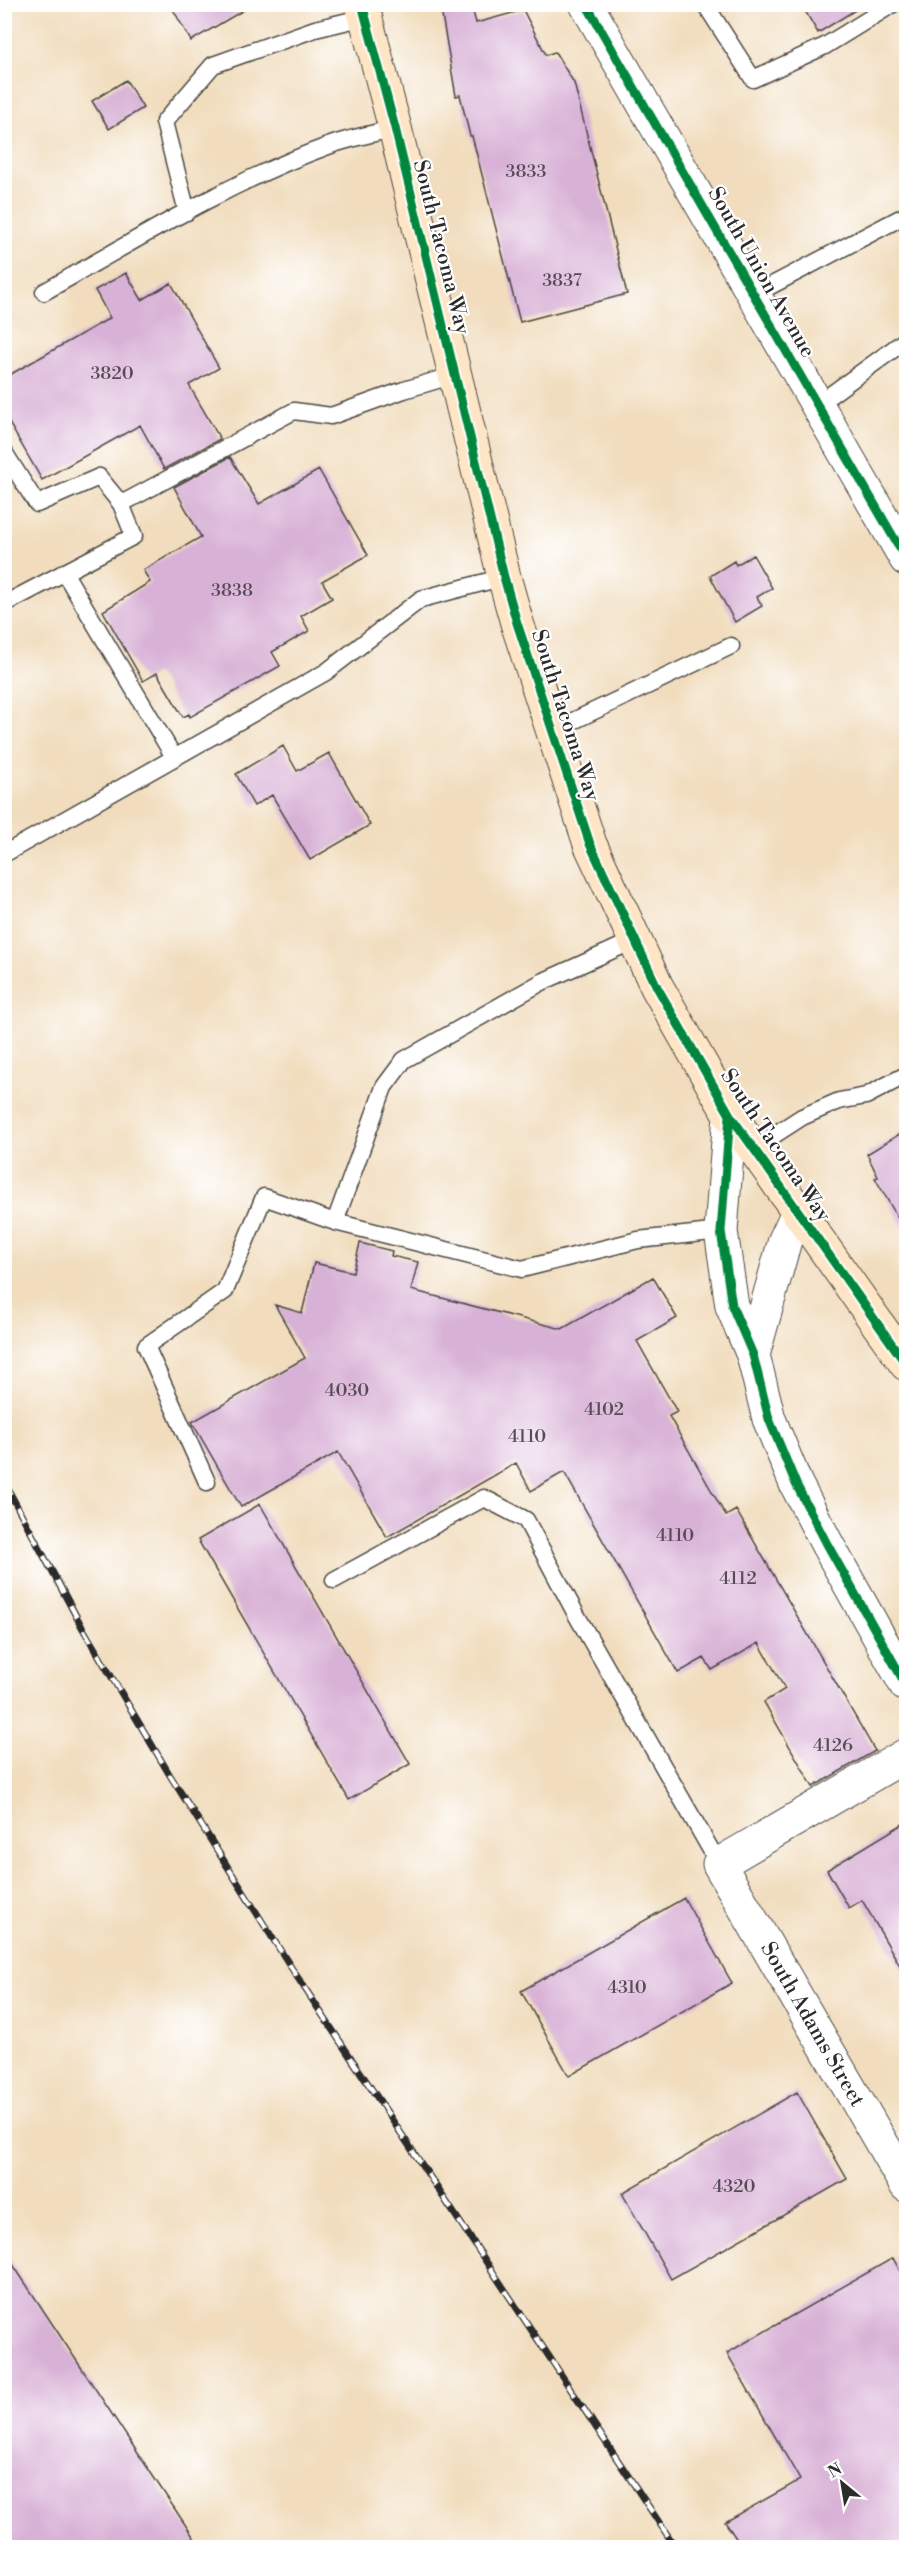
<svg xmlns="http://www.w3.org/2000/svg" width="911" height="2552" viewBox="0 0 911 2552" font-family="'Libre Bodoni',serif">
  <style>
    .building { fill: #d8b1d6 }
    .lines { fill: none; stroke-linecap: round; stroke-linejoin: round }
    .service-casing { stroke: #494641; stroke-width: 19 }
    .minor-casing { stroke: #494641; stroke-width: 35 }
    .tertiary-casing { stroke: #494641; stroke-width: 35 }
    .secondary-casing { stroke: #494641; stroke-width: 35 }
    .service { stroke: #fff; stroke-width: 16 }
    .minor { stroke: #fff; stroke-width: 33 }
    .tertiary { stroke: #fff; stroke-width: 33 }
    .secondary { stroke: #fee5c5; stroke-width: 33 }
    .rail-casing { stroke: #2b2b2b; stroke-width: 7 }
    .rail { stroke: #fff; stroke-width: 4.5; stroke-dasharray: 14; stroke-linecap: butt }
    .cycleway-casing { stroke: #fff; stroke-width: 13 }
    .cycleway { stroke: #00873e; stroke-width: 9 }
    .labels { text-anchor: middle; stroke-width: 4.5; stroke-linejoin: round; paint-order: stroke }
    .number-label { font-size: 18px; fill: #564c56 }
    .street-label { font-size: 21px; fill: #2b2b2b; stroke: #fff }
  </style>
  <rect width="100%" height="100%" fill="#fff"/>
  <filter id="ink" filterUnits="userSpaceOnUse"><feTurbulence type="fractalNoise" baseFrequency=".0167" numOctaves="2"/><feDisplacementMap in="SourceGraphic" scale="12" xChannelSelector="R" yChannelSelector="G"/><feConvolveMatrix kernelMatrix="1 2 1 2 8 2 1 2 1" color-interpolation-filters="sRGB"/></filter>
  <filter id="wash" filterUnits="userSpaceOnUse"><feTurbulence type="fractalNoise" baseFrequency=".008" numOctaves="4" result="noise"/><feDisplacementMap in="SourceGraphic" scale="24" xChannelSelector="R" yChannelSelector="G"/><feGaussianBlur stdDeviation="1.35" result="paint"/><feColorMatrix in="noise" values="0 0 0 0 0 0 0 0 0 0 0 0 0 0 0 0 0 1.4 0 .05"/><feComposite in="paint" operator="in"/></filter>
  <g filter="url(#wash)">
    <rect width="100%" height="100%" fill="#f1ddbe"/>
    <g id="blocks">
      <path class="building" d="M 170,4 L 254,4 L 191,41 Z
        M 440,4 L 471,4 L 476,23 L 523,10 L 546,55 L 555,52 L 574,83 L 627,294 L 520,322 L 472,136 L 470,136 L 460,95 L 456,96 Z
        M 801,4 L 865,4 L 818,33 Z
        M 126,80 L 143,108 L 109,129 L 92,101 Z
        M 126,273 L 142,300 L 171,283 L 219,368 L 189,385 L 220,439 L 164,469 L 140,425 L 42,480 L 4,414 L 4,378 L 110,318 L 95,290 Z
        M 230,457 L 259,504 L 319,470 L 368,555 L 322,581 L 332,598 L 301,616 L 309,631 L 272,652 L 280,666 L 190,717 L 189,714 L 183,717 L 157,673 L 143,681 L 103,611 L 150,582 L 143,570 L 201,537 L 174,487 Z
        M 753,555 L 772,588 L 757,597 L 762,606 L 735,622 L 710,576 L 734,561 L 736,565 Z
        M 283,746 L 297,771 L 329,753 L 370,825 L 310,860 L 272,795 L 254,806 L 236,774 Z
        M 906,1130 L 906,1232 L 875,1178 L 878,1177 L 867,1154 Z
        M 360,1243 L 392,1251 L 391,1256 L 418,1262 L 411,1290 L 562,1329 L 653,1277 L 677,1318 L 637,1341 L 677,1412 L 669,1416 L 726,1516 L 736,1510 L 875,1751 L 813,1787 L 764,1702 L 785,1689 L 759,1643 L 712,1670 L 704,1658 L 678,1673 L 564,1472 L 531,1491 L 516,1463 L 387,1537 L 338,1452 L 241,1507 L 192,1422 L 305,1358 L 275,1305 L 302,1313 L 314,1263 L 353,1272 Z
        M 260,1504 L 410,1764 L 349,1800 L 198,1540 Z
        M 906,1822 L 906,1976 L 862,1900 L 849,1908 L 827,1870 Z
        M 684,1898 L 732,1983 L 569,2076 L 521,1991 Z
        M 797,2092 L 847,2179 L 671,2279 L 622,2193 Z
        M 4,2251 L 200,2547 L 4,2547 Z
        M 893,2258 L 906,2283 L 906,2547 L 742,2547 L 725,2522 L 800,2480 L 727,2353 Z"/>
    </g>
  </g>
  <g filter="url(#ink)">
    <use href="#blocks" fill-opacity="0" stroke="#494641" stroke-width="1.5"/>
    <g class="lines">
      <g class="service-casing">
        <path id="service" d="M 705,4 L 753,79 L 825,46 L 893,4
          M 187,212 L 164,122 L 213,65 L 315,29 L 365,17
          M 44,292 C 136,240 229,182 328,146 C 349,138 373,134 395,128
          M 755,294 L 906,215
          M 818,404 L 906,340
          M 4,452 L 37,504 L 99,477 L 121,504
          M 64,572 L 174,757
          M 12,600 L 134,536 L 121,504 L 294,411 L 331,416 L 404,390 L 454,375
          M 552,731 L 731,646
          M 4,854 L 326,672 L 421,599 L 504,577
          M 754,1148 L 802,1117 L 839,1101 L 866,1096 L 906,1075
          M 335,1222 L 384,1087 L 404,1060 L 542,982 L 635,940
          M 207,1482 L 146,1346 L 225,1291 L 264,1197 L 335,1222 L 522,1269 L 638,1240 L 721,1231
          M 334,1580 L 484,1498 L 526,1520 L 577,1616 L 719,1864"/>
      </g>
      <g class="minor-casing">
        <path id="minor" d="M 586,4 L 906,559
          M 906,1755 L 719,1864 L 906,2185"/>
      </g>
      <g class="tertiary-casing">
        <path id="tertiary" d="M 730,1115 L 721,1231 L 732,1306 L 753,1355 L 769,1419 L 796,1484 L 827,1544 L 906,1685
          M 753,1355 L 785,1240 L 798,1212"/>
      </g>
      <g class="secondary-casing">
        <path id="secondary" d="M 362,4 L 395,128 L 504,577 L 517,623 L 590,844 L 657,987 L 730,1115 L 906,1364"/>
      </g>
      <use href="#service" class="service"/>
      <use href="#minor" class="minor"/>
      <use href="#tertiary" class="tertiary"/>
      <use href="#secondary" class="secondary"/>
      <g class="rail-casing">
        <path id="rail" d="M 4,1482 L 82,1627 L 171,1777 L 294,1972 L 676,2548"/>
      </g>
      <use href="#rail" class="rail"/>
      <g class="cycleway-casing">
        <path id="cycleway" d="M 362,4 L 395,128 L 504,577 L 517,623 L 590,844 L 657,987 L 730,1115 L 906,1364
          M 586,4 L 906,559
          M 730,1115 L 721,1231 L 732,1306 L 753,1355 L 769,1419 L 796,1484 L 827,1544 L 906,1685"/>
      </g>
      <use href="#cycleway" class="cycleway"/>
    </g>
  </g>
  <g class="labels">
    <g class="number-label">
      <text x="526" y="177">3833</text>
      <text x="562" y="286">3837</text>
      <text x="112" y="379">3820</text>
      <text x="232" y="596">3838</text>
      <text x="347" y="1396">4030</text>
      <text x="604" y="1415">4102</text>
      <text x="527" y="1442">4110</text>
      <text x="675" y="1541">4110</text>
      <text x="738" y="1584">4112</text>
      <text x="833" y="1751">4126</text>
      <text x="627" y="1993">4310</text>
      <text x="734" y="2192">4320</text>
    </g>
    <g class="street-label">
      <text transform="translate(442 247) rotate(76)" y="7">South Tacoma Way</text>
      <text transform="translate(762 272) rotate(60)" y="7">South Union Avenue</text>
      <text transform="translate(566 715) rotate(72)" y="7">South Tacoma Way</text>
      <text transform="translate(776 1145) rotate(56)" y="7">South Tacoma Way</text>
      <text transform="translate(813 2024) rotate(60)" y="7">South Adams Street</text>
    </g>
  </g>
  <rect width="911" height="2552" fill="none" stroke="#fff" stroke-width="24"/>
  <g transform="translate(842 2483) rotate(330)" stroke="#ffffff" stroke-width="4.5" paint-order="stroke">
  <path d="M0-4.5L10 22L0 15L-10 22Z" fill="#2b2b2b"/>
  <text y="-9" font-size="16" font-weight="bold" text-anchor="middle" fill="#2b2b2b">N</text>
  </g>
</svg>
